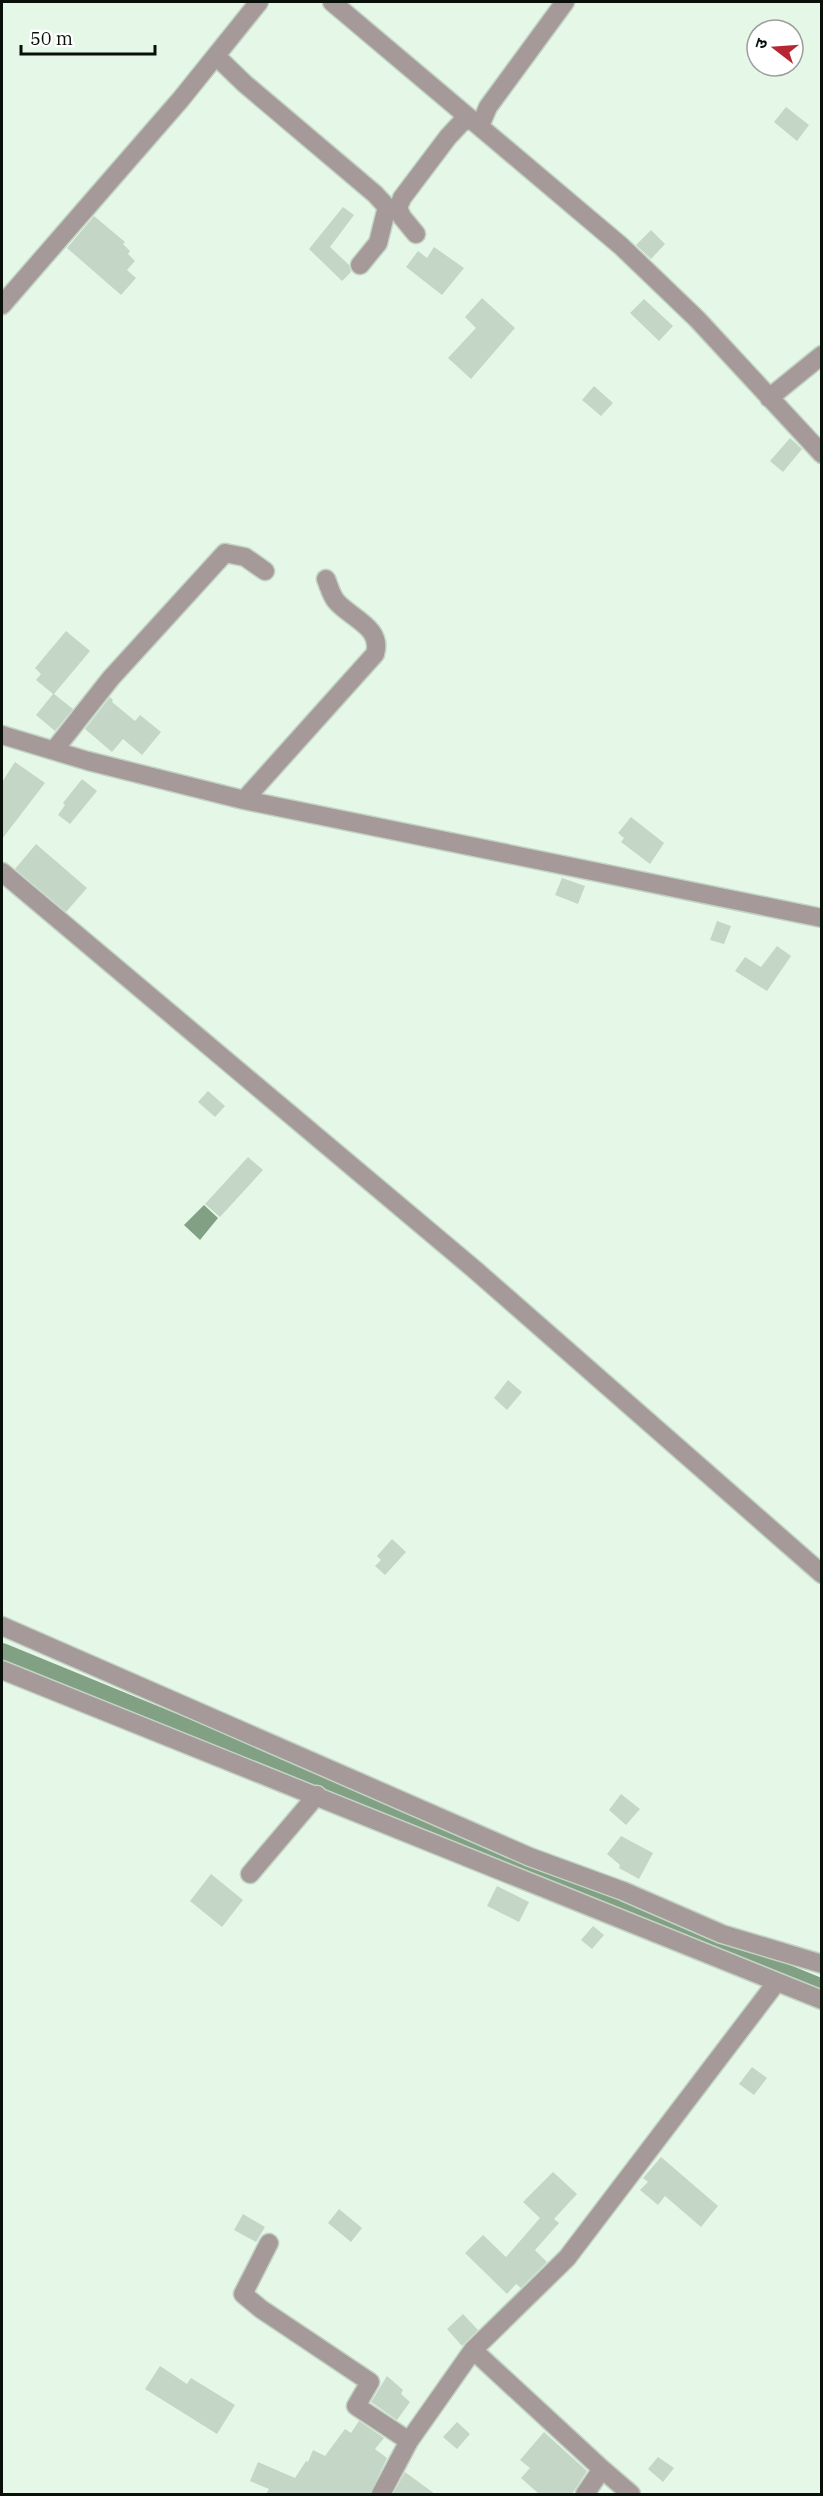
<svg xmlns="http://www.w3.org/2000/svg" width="823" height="2496" viewBox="0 0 823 2496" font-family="'IBM Plex Serif','Noto Sans Devanagari',serif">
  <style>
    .water { fill: #81a084 }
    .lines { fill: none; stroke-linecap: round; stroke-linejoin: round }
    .canal { stroke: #81a084; stroke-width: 20 }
    .building { fill: #c4d6c5 }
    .minor-casing { stroke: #c2d3c3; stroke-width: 21 }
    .minor { stroke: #a59a99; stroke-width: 18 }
  </style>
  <rect width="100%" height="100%" fill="#e5f8e7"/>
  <path class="water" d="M 204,1205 L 218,1218 L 200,1240 L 184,1225 Z"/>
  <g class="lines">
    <path class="canal" d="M 2,1653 L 822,1989"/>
  </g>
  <path class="building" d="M 786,107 L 809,125 L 797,141 L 774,122 Z
    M 343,207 L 354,215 L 330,247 L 349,265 L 351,272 L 342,281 L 309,249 Z
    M 94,216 L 125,242 L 123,244 L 130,251 L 128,254 L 135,261 L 127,270 L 136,278 L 121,295 L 67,248 Z
    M 651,230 L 665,244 L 651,259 L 636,245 Z
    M 434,247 L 464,268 L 442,295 L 406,267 L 418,251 L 427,258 Z
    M 482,298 L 515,328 L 471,379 L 448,358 L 476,328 L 465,317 Z
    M 644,299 L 673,326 L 659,341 L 630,313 Z
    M 594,386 L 613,403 L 601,416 L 582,400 Z
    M 790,438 L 802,449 L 783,472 L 770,461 Z
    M 66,631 L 90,651 L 54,694 L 73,709 L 55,731 L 36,715 L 53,694 L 36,680 L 41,674 L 35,668 Z
    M 110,697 L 113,700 L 112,702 L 135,721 L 140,715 L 161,732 L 142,755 L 123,739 L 112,752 L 85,729 Z
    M 15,762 L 45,783 L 2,839 L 2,782 Z
    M 82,779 L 97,791 L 70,824 L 58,815 L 65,805 L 63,803 Z
    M 631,817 L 664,843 L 650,864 L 621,842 L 624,838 L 618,833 Z
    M 36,844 L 87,888 L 66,912 L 15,869 Z
    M 562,878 L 585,886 L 578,904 L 555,895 Z
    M 717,921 L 731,926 L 724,944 L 710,940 Z
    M 777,946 L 791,956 L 767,991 L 735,971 L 745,957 L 761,967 Z
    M 208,1091 L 225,1106 L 215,1117 L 198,1102 Z
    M 248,1157 L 263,1170 L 220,1217 L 205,1204 Z
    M 508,1380 L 522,1392 L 507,1410 L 494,1398 Z
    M 392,1539 L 406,1552 L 385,1575 L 375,1566 L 381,1560 L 377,1556 Z
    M 621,1794 L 640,1809 L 626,1825 L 609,1810 Z
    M 621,1836 L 653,1853 L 639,1879 L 619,1868 L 620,1865 L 607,1854 Z
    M 211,1874 L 243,1900 L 222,1927 L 190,1901 Z
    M 497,1886 L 529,1902 L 519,1922 L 487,1906 Z
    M 593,1926 L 604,1935 L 592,1949 L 581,1940 Z
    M 752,2067 L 767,2078 L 754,2095 L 739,2084 Z
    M 661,2157 L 718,2206 L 701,2227 L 665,2196 L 658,2205 L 640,2190 L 648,2182 L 643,2178 Z
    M 553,2172 L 577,2194 L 554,2219 L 559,2223 L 535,2250 L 547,2262 L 521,2288 L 516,2284 L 507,2294 L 465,2253 L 483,2235 L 506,2257 L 540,2218 L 523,2202 Z
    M 339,2209 L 362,2228 L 351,2242 L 328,2223 Z
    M 243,2214 L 265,2227 L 256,2242 L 234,2230 Z
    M 463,2314 L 478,2330 L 462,2346 L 447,2329 Z
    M 160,2366 L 187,2384 L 191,2378 L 235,2405 L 217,2434 L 145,2389 Z
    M 387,2376 L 403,2390 L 401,2394 L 410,2402 L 397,2420 L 371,2402 Z
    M 359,2421 L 384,2438 L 375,2449 L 387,2458 L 370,2494 L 266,2494 L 269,2489 L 250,2481 L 258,2462 L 295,2478 L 306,2461 L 308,2462 L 313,2450 L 325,2456 L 345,2429 L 351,2433 Z
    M 457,2422 L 470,2434 L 457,2449 L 443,2437 Z
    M 544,2432 L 587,2471 L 572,2494 L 539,2494 L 521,2478 L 530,2468 L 520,2460 Z
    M 658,2457 L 674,2468 L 663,2482 L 648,2469 Z
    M 405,2472 L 435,2494 L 393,2494 Z"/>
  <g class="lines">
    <g class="minor-casing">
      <path id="minor" d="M 332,2 L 621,246 L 697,319 L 822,454
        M 216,56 L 245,84 L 375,194 L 387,207 L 378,243 L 360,265
        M 480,126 L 488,107 L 565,2
        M 416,234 L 402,217 L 398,208 L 402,198 L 448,137 L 462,122 L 470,120
        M 2,305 L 181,99 L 259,2
        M 769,398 L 822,355
        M 2,735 L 88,761 L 244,800 L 822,918
        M 55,749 L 111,678 L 225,553 L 245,557 L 265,571
        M 244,800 L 375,654 C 383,627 350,618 336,601 C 331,595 329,586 326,579
        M 2,872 L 474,1269 L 822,1574
        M 2,1626 L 530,1857 L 623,1891 L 722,1934 L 822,1964
        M 2,1670 L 822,2000
        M 250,1874 L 317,1795
        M 269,2243 L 243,2294 L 261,2309 L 370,2382 L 356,2406 L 409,2441
        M 473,2350 L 602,2469 L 585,2494
        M 602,2469 L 631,2494
        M 381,2494 L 409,2441 L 473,2350 L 567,2258 L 776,1983"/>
    </g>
    <use href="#minor" class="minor"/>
  </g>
  <rect width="823" height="2496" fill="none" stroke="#090f09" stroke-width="6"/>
  <g transform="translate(775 48) rotate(287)"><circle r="28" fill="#ffffff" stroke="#9d9f9d" stroke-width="1.5"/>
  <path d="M0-4.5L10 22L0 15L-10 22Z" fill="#b72633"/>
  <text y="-9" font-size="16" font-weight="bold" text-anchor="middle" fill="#090f09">उ</text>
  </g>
  <path d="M21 45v9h134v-9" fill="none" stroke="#090f09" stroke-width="3"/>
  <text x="30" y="45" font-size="18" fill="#090f09" stroke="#ffffff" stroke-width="4.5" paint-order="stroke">50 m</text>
</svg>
